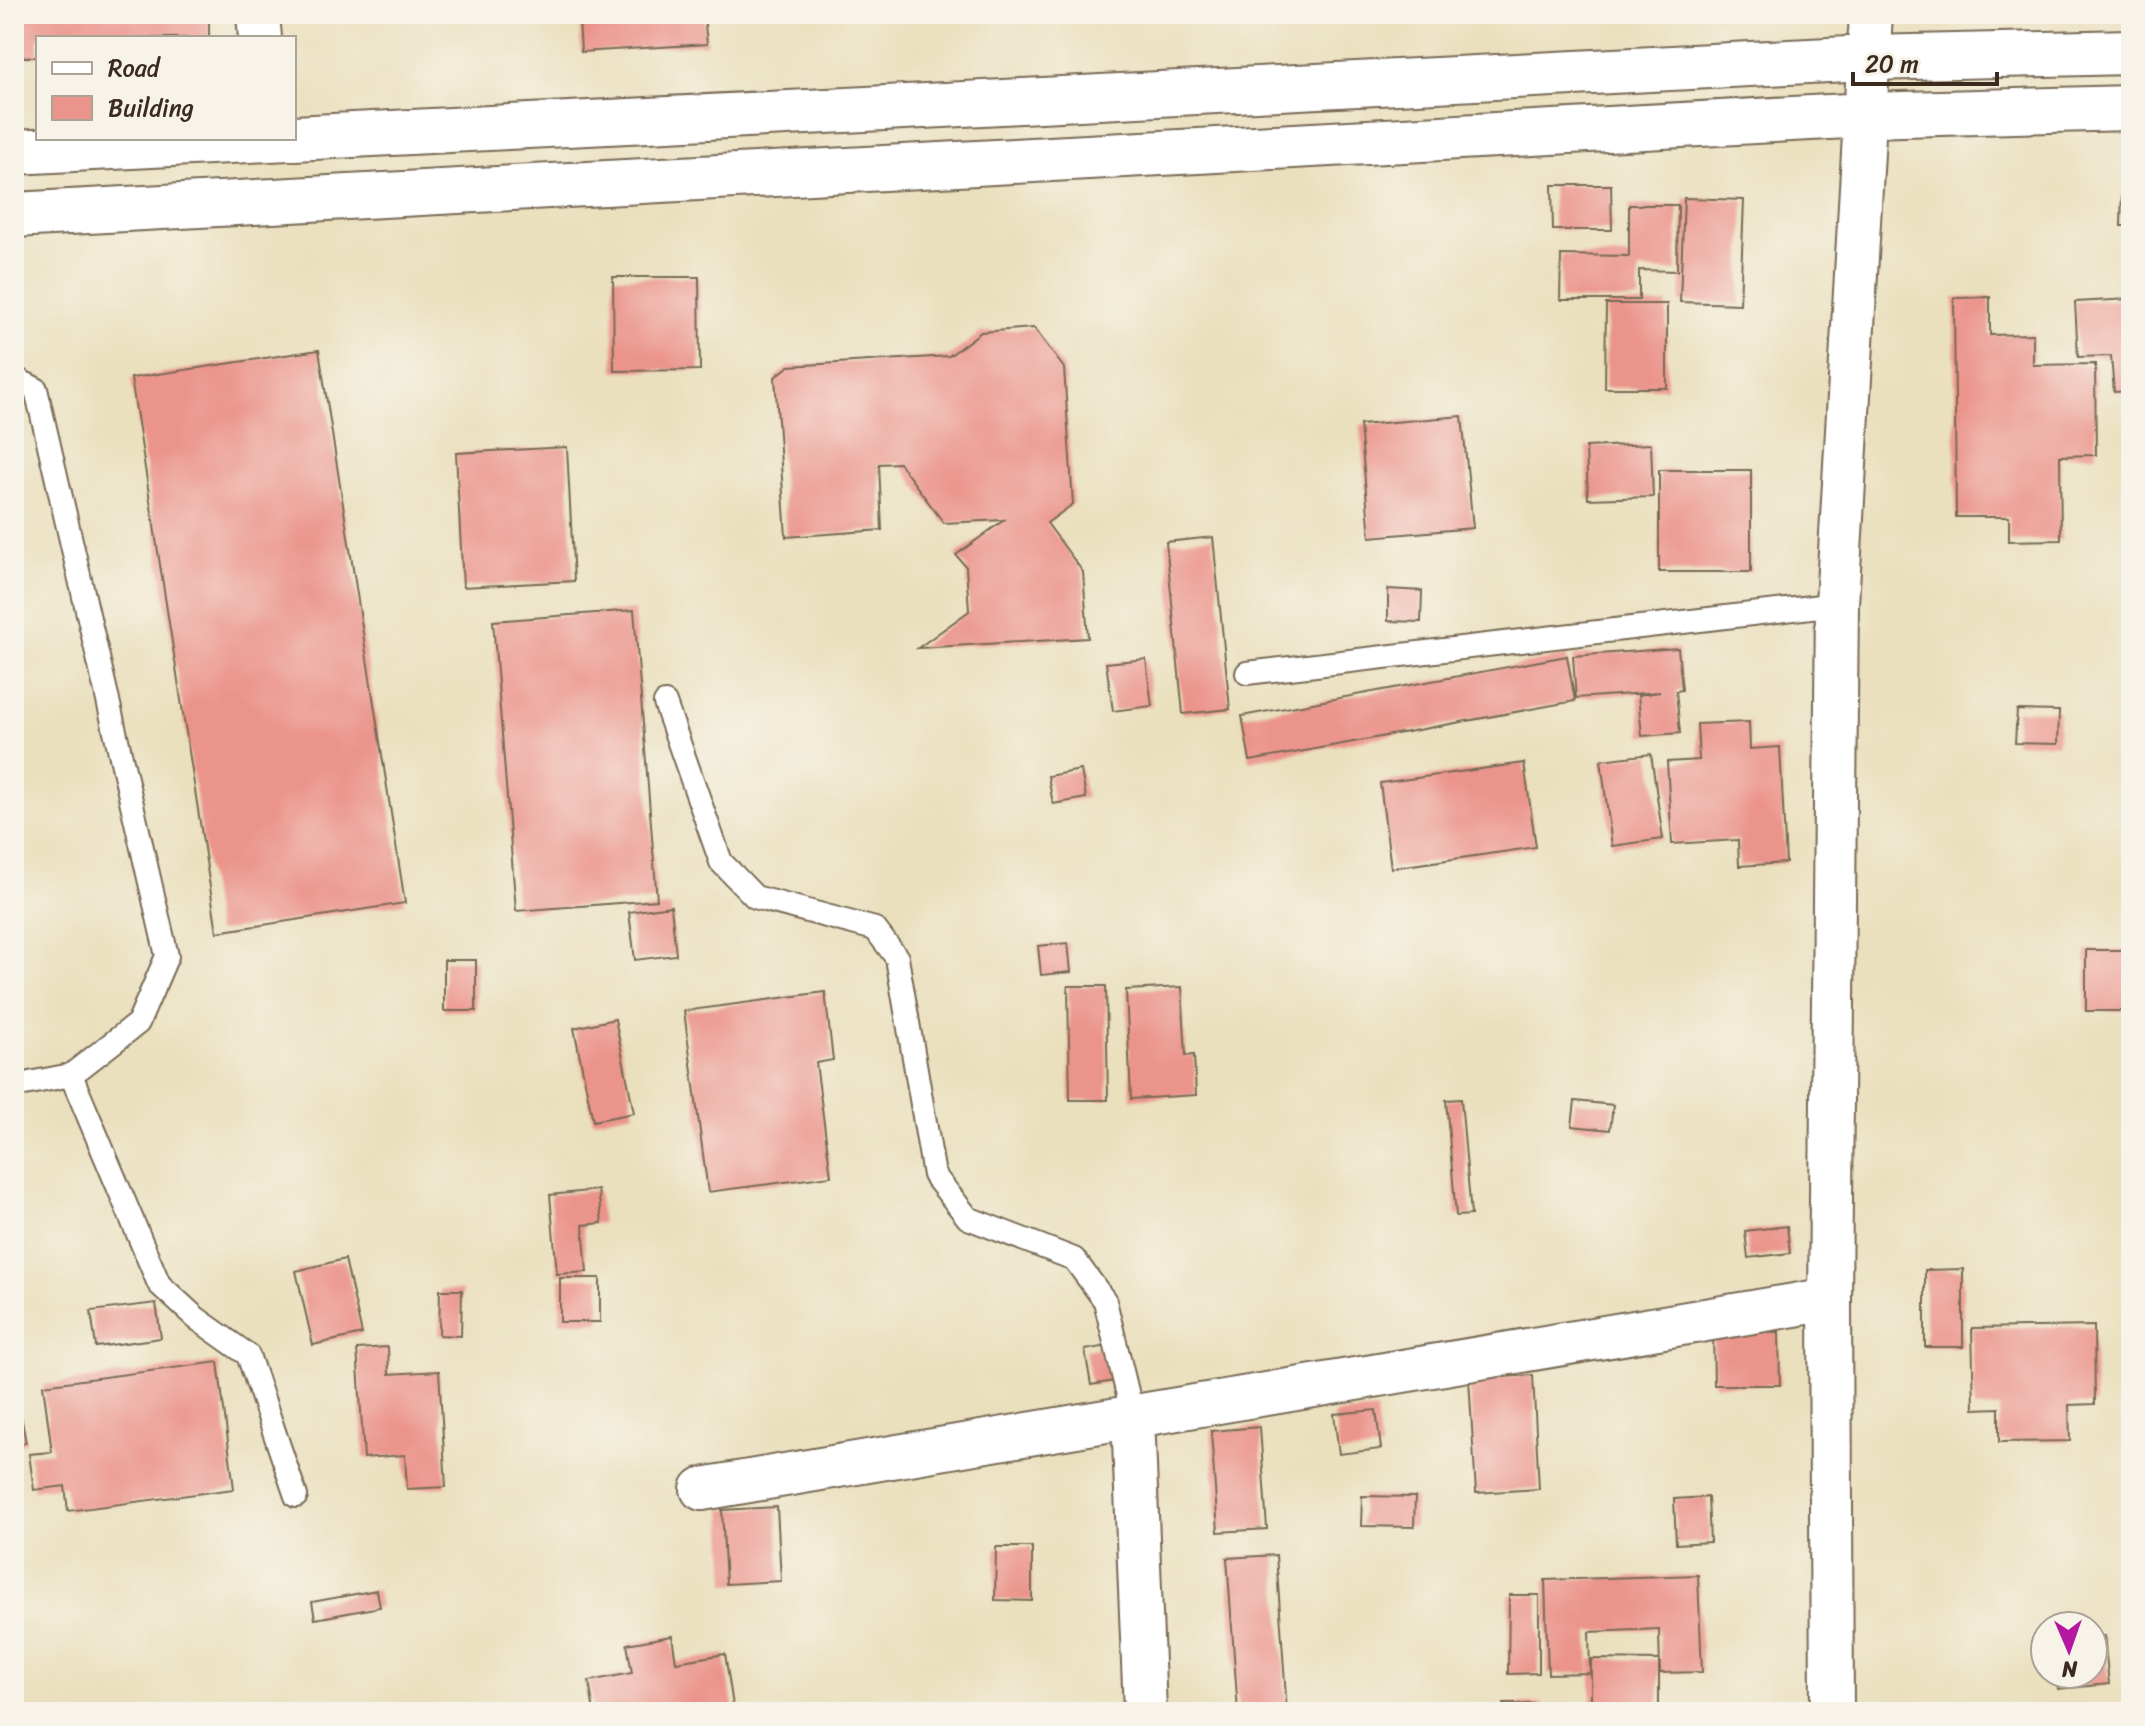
<svg xmlns="http://www.w3.org/2000/svg" width="2145" height="1726" viewBox="0 0 2145 1726" font-family="Sriracha,sans-serif">
  <style>
    .building { fill: #eb948c }
    .lines { fill: none; stroke-linecap: round; stroke-linejoin: round }
    .service-casing { stroke: #786a56; stroke-width: 26 }
    .minor-casing { stroke: #786a56; stroke-width: 46 }
    .secondary-casing { stroke: #786a56; stroke-width: 48 }
    .service { stroke: #fff; stroke-width: 22 }
    .minor { stroke: #fff; stroke-width: 42 }
    .secondary { stroke: #fff; stroke-width: 44 }
  </style>
  <rect width="100%" height="100%" fill="#f7f3e8"/>
  <filter id="ink" filterUnits="userSpaceOnUse"><feTurbulence type="fractalNoise" baseFrequency=".0125" numOctaves="2"/><feDisplacementMap in="SourceGraphic" scale="16" xChannelSelector="R" yChannelSelector="G"/><feConvolveMatrix kernelMatrix="1 2 1 2 8 2 1 2 1" color-interpolation-filters="sRGB"/></filter>
  <filter id="wash" filterUnits="userSpaceOnUse"><feTurbulence type="fractalNoise" baseFrequency=".006" numOctaves="4" result="noise"/><feDisplacementMap in="SourceGraphic" scale="32" xChannelSelector="R" yChannelSelector="G"/><feGaussianBlur stdDeviation="1.8" result="paint"/><feColorMatrix in="noise" values="0 0 0 0 0 0 0 0 0 0 0 0 0 0 0 0 0 1.4 0 .05"/><feComposite in="paint" operator="in"/></filter>
  <g filter="url(#wash)">
    <rect width="100%" height="100%" fill="#eae0be"/>
    <g id="blocks">
      <path class="building" d="M 14,14 L 209,14 L 209,38 L 38,38 L 38,57 L 14,57 Z
        M 642,14 L 704,14 L 707,44 L 581,52 L 579,19 Z
        M 1552,185 L 1611,185 L 1612,230 L 1553,230 Z
        M 2122,192 L 2131,192 L 2131,226 L 2121,226 Z
        M 1684,198 L 1744,200 L 1740,304 L 1680,302 Z
        M 1629,205 L 1678,205 L 1677,271 L 1639,270 L 1639,300 L 1560,300 L 1561,255 L 1629,256 Z
        M 613,277 L 699,277 L 700,370 L 614,371 Z
        M 1990,297 L 1990,335 L 2033,334 L 2033,365 L 2095,364 L 2096,455 L 2060,456 L 2061,540 L 2009,541 L 2009,517 L 1956,517 L 1954,298 Z
        M 2131,299 L 2131,391 L 2114,392 L 2111,356 L 2078,357 L 2075,302 Z
        M 1606,304 L 1667,304 L 1667,388 L 1605,388 Z
        M 1034,328 L 1064,368 L 1073,504 L 1047,523 L 1083,572 L 1088,638 L 918,648 L 969,611 L 966,567 L 956,555 L 1004,520 L 944,523 L 899,463 L 879,464 L 882,530 L 786,537 L 775,377 L 789,366 L 949,356 L 981,332 Z
        M 319,350 L 405,903 L 217,932 L 131,378 Z
        M 1462,416 L 1473,528 L 1370,537 L 1360,425 Z
        M 1651,444 L 1653,497 L 1588,499 L 1586,447 Z
        M 567,447 L 574,581 L 463,587 L 456,453 Z
        M 1659,470 L 1751,470 L 1751,572 L 1659,572 Z
        M 1213,537 L 1230,709 L 1183,714 L 1166,542 Z
        M 1388,589 L 1422,591 L 1421,622 L 1388,621 Z
        M 634,610 L 657,900 L 516,911 L 493,621 Z
        M 1678,648 L 1682,690 L 1676,691 L 1680,733 L 1642,736 L 1638,695 L 1660,692 L 1576,698 L 1573,656 Z
        M 1567,656 L 1575,701 L 1250,761 L 1242,716 Z
        M 1146,659 L 1152,706 L 1113,711 L 1106,663 Z
        M 2017,710 L 2059,711 L 2058,744 L 2015,743 Z
        M 1749,722 L 1750,749 L 1780,747 L 1786,863 L 1739,866 L 1738,840 L 1672,844 L 1667,762 L 1699,760 L 1697,724 Z
        M 1651,754 L 1663,839 L 1612,846 L 1601,760 Z
        M 1524,763 L 1536,847 L 1391,868 L 1380,783 Z
        M 1081,770 L 1086,798 L 1053,804 L 1048,776 Z
        M 671,906 L 676,955 L 635,960 L 629,912 Z
        M 1068,943 L 1071,972 L 1041,975 L 1038,946 Z
        M 2086,950 L 2131,950 L 2131,1011 L 2086,1011 Z
        M 444,960 L 476,960 L 476,1011 L 444,1011 Z
        M 1068,986 L 1106,986 L 1108,1100 L 1070,1100 Z
        M 1182,987 L 1186,1056 L 1194,1055 L 1196,1095 L 1131,1099 L 1126,990 Z
        M 825,992 L 833,1060 L 816,1063 L 831,1176 L 708,1192 L 684,1011 Z
        M 615,1019 L 634,1113 L 593,1121 L 574,1028 Z
        M 1461,1099 L 1471,1215 L 1456,1216 L 1446,1100 Z
        M 1575,1101 L 1613,1105 L 1610,1130 L 1572,1126 Z
        M 598,1190 L 602,1223 L 583,1225 L 587,1272 L 557,1274 L 550,1195 Z
        M 1787,1226 L 1790,1253 L 1748,1258 L 1745,1231 Z
        M 345,1259 L 362,1334 L 313,1345 L 296,1271 Z
        M 1963,1269 L 1963,1347 L 1925,1347 L 1925,1270 Z
        M 560,1278 L 600,1278 L 600,1322 L 560,1322 Z
        M 440,1290 L 462,1290 L 461,1336 L 439,1335 Z
        M 156,1303 L 161,1338 L 96,1347 L 91,1311 Z
        M 2094,1326 L 2095,1404 L 2069,1405 L 2070,1441 L 1999,1442 L 1999,1408 L 1974,1409 L 1972,1328 Z
        M 1713,1331 L 1779,1332 L 1780,1385 L 1714,1385 Z
        M 1119,1344 L 1126,1379 L 1091,1385 L 1085,1350 Z
        M 388,1347 L 389,1374 L 439,1371 L 446,1487 L 407,1489 L 405,1455 L 364,1458 L 357,1349 Z
        M 218,1362 L 234,1489 L 68,1511 L 65,1486 L 34,1490 L 29,1454 L 52,1452 L 43,1385 Z
        M 1533,1375 L 1539,1489 L 1476,1493 L 1469,1379 Z
        M 14,1377 L 26,1443 L 14,1445 Z
        M 1376,1410 L 1381,1449 L 1339,1454 L 1334,1414 Z
        M 1260,1427 L 1267,1529 L 1218,1532 L 1211,1431 Z
        M 1362,1496 L 1415,1497 L 1414,1527 L 1361,1526 Z
        M 1708,1497 L 1710,1542 L 1676,1544 L 1674,1499 Z
        M 777,1507 L 781,1581 L 726,1584 L 722,1510 Z
        M 996,1547 L 1032,1547 L 1032,1601 L 995,1600 Z
        M 1276,1555 L 1287,1712 L 1238,1712 L 1227,1558 Z
        M 1698,1575 L 1702,1672 L 1660,1673 L 1659,1629 L 1589,1632 L 1590,1673 L 1548,1674 L 1545,1580 Z
        M 377,1590 L 380,1607 L 315,1619 L 312,1602 Z
        M 1509,1595 L 1539,1595 L 1539,1673 L 1508,1674 Z
        M 672,1636 L 676,1662 L 725,1654 L 734,1712 L 594,1712 L 589,1681 L 632,1673 L 627,1644 Z
        M 2104,1636 L 2109,1684 L 2058,1689 L 2056,1674 L 2093,1674 L 2093,1637 Z
        M 1591,1659 L 1659,1660 L 1659,1712 L 1591,1712 Z
        M 1504,1704 L 1543,1704 L 1543,1712 L 1504,1712 Z"/>
    </g>
  </g>
  <g filter="url(#ink)">
    <use href="#blocks" fill-opacity="0" stroke="#786a56" stroke-width="2"/>
    <g class="lines">
      <g class="service-casing">
        <path id="service" d="M 14,378 L 36,389 L 167,956 L 138,1023 L 71,1075 L 14,1086
          M 1247,673 L 1837,604
          M 665,703 L 721,862 L 755,897 L 875,929 L 897,958 L 934,1175 L 968,1218 L 1074,1259 L 1105,1301 L 1133,1416
          M 71,1075 L 159,1284 L 196,1318 L 248,1355 L 296,1496"/>
      </g>
      <g class="minor-casing">
        <path id="minor" d="M 258,14 L 260,38
          M 1133,1416 L 1145,1712
          M 702,1489 L 1830,1299
          M 1832,1712 L 1830,1299 L 1837,604 L 1871,14"/>
      </g>
      <g class="secondary-casing">
        <path id="secondary" d="M 294,138 L 1868,58 L 2131,52
          M 14,152 L 289,138
          M 14,215 L 1866,115 L 2131,108"/>
      </g>
      <use href="#service" class="service"/>
      <use href="#minor" class="minor"/>
      <use href="#secondary" class="secondary"/>
    </g>
  </g>
  <rect width="2145" height="1726" fill="none" stroke="#f7f3e8" stroke-width="48"/>
  <rect x="36" y="36" width="260" height="104" fill="#f7f3e8" stroke="#aca397" stroke-width="2"/>
  <rect x="52" y="62" width="40" height="12" fill="#ffffff" stroke="#aca397" stroke-width="2"/>
  <text x="108" y="76" font-size="24" fill="#3b2a1e">Road</text>
  <rect x="52" y="96" width="40" height="24" fill="#eb948c" stroke="#aca397" stroke-width="2"/>
  <text x="108" y="116" font-size="24" fill="#3b2a1e">Building</text>
  <g transform="translate(2069 1650) rotate(178)"><circle r="38" fill="#f7f3e8" stroke="#aca397" stroke-width="2"/>
  <path d="M0-6L14 30L0 20L-14 30Z" fill="#b5179e"/>
  <text y="-12" font-size="22" font-weight="bold" text-anchor="middle" fill="#3b2a1e">N</text>
  </g>
  <path d="M1853 72v12h144v-12" fill="none" stroke="#3b2a1e" stroke-width="4"/>
  <text x="1865" y="72" font-size="24" fill="#3b2a1e" stroke="#f7f3e8" stroke-width="6" paint-order="stroke">20 m</text>
</svg>
